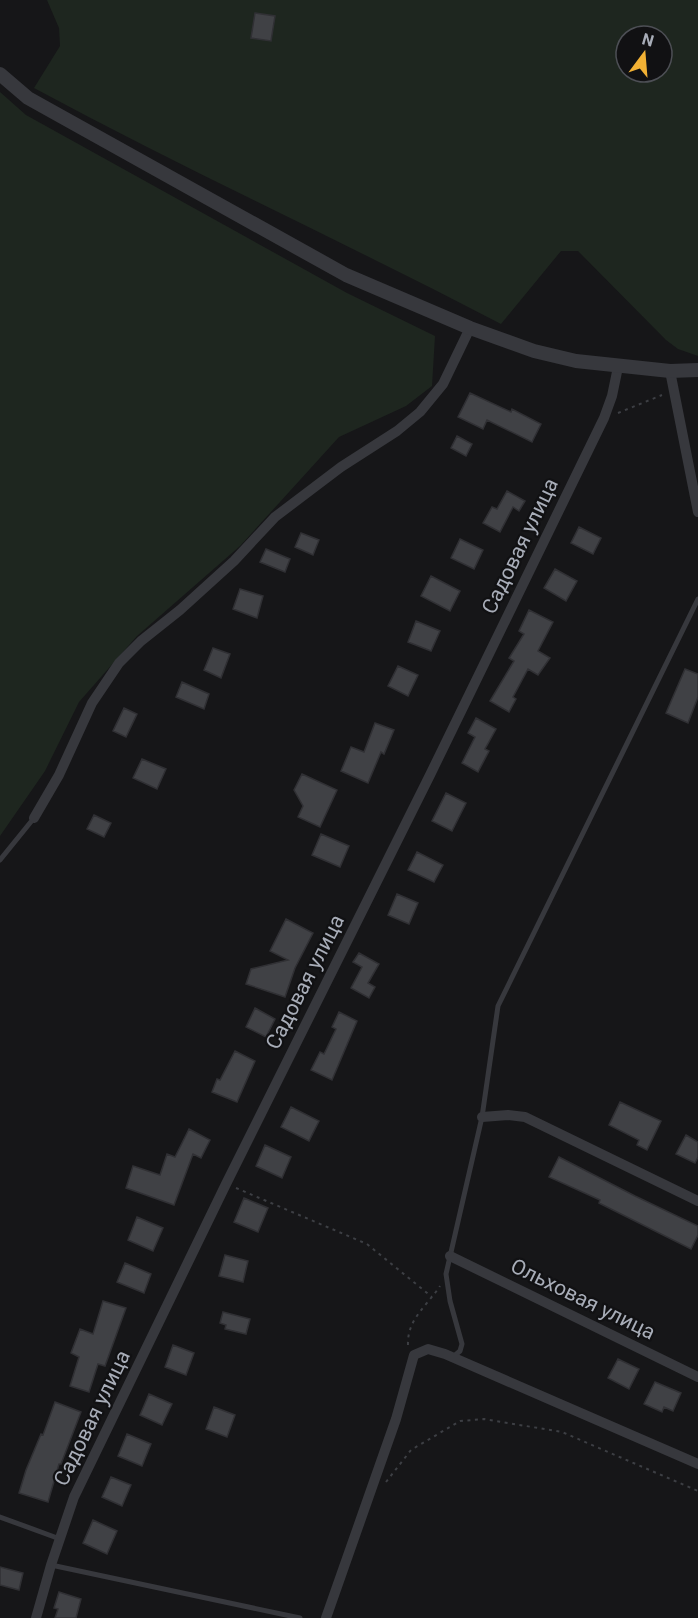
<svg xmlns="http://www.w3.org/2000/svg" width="698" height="1618" viewBox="0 0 698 1618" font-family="Roboto,sans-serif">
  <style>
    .green { fill: #1e261f; fill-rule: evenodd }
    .building { fill: #404145; stroke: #303034; stroke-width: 1.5 }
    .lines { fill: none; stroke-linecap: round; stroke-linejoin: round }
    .path { stroke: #3d3f44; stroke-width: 2; stroke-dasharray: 3 4.5; stroke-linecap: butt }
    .service { stroke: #37383d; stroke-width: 5 }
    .minor { stroke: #37383d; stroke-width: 10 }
    .tertiary { stroke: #37383d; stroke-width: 14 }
    .labels { text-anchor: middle; stroke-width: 4.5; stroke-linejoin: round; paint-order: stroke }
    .street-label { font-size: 21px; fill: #a8adb8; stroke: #111113 }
  </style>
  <rect width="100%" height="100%" fill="#161618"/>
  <path class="green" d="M 47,0 L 698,0 L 698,356 L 678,349 L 666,340 L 578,251 L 561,251 L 501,324 C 346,243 188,171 34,88 L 60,46 L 59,28 ZM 626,36 L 662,36 L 662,72 L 626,72 Z
    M 0,92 L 26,115 L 347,293 L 435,336 L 432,386 L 406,406 L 339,437 L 240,546 L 137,636 L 79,702 L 45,771 L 0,836 Z"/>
  <path class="building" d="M 255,13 L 275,16 L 271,41 L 251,38 Z
    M 470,393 L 511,412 L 512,409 L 541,424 L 532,442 L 487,420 L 483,429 L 458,417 Z
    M 457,436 L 472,444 L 466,456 L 451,448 Z
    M 507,491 L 525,501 L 519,511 L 513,507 L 500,532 L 483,523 L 492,507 L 497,509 Z
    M 579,527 L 601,538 L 593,554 L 571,543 Z
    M 301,533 L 319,540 L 313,555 L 295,547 Z
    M 460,539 L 483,550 L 474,569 L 451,558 Z
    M 266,549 L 290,559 L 285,572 L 260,562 Z
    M 555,569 L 577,581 L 566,601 L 544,588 Z
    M 431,576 L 460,591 L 450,611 L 421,596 Z
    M 240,589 L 263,596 L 257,618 L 233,609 Z
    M 529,610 L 553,622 L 538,651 L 550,658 L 538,675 L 528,669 L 513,697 L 516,699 L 509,712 L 490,701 L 514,661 L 509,658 L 524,634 L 519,631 Z
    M 416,621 L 440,631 L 431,651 L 408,642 Z
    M 213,648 L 230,654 L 221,678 L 204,670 Z
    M 398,666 L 418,675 L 408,696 L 388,686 Z
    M 685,669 L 698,674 L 698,697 L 688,723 L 666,713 Z
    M 182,682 L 209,694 L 204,709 L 176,697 Z
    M 124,708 L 137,714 L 126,737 L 113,731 Z
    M 476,718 L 496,729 L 485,749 L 489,751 L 478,772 L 462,763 L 475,737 L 468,733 Z
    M 375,723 L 394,730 L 384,754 L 381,752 L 368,783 L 341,771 L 351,747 L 364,752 Z
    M 142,759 L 166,769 L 157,789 L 133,778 Z
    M 302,774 L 337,790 L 320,827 L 298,817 L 303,806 L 294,790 Z
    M 446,793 L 466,803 L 452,831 L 432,821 Z
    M 94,815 L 111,823 L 104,837 L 87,829 Z
    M 321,834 L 349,846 L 340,867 L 312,855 Z
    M 417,852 L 443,865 L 434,882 L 408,870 Z
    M 397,894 L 418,903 L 409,924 L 388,915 Z
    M 286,919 L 313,933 L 295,968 L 285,997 L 246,984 L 251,969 L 288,960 L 270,951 Z
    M 359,953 L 379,964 L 368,983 L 375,987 L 369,998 L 351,988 L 362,967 L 353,962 Z
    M 255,1008 L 275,1019 L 266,1037 L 246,1027 Z
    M 339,1012 L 357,1021 L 332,1080 L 311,1070 L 320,1052 L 324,1054 L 336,1029 L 332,1027 Z
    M 235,1051 L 255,1061 L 237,1102 L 212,1092 L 217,1079 L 220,1080 Z
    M 620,1102 L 661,1121 L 647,1150 L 637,1145 L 639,1140 L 609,1125 Z
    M 291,1107 L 319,1121 L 309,1141 L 281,1127 Z
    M 189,1129 L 210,1140 L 201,1158 L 193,1154 L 174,1205 L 126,1188 L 133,1166 L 160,1175 L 167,1154 L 175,1157 Z
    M 686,1135 L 698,1142 L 698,1157 L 695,1163 L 676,1154 Z
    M 265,1145 L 291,1157 L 282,1178 L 256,1166 Z
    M 559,1157 L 635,1196 L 698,1226 L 698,1235 L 691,1249 L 599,1203 L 600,1200 L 549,1177 Z
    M 244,1198 L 268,1208 L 258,1232 L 234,1222 Z
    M 137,1217 L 163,1228 L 153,1251 L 128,1240 Z
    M 225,1255 L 248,1261 L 243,1282 L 219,1276 Z
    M 125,1263 L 151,1274 L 144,1293 L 117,1282 Z
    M 103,1301 L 126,1308 L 105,1366 L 98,1364 L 89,1392 L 70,1386 L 79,1357 L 71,1353 L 80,1329 L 93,1334 Z
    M 223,1312 L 250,1319 L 246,1334 L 225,1329 L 226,1325 L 220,1323 Z
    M 173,1345 L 194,1353 L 186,1375 L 165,1367 Z
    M 618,1359 L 639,1369 L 629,1389 L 608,1378 Z
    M 655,1382 L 681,1393 L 673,1411 L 664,1407 L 662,1412 L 644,1404 Z
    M 149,1394 L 172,1404 L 162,1425 L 140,1415 Z
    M 55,1402 L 81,1412 L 61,1464 L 59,1464 L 48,1502 L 19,1493 L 26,1470 L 41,1434 L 43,1435 Z
    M 214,1407 L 235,1415 L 227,1437 L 206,1429 Z
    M 127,1434 L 151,1444 L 142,1466 L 118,1456 Z
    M 111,1477 L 131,1485 L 122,1506 L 102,1497 Z
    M 93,1520 L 117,1531 L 107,1554 L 83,1543 Z
    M 0,1567 L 23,1573 L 19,1590 L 0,1585 Z
    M 59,1592 L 81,1599 L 76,1618 L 55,1618 L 58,1609 L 54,1608 Z"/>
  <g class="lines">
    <path class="path" d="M 618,413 L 662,395
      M 236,1188 L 367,1244 L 432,1297
      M 408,1345 C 407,1319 427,1306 440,1286
      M 386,1482 L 411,1450 L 460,1421 L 484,1419 L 562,1432 L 698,1491"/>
    <path class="service" d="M 0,860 L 34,818
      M 453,1357 L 460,1351 L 462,1344 L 450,1301 L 446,1274 L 482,1117 L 498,1006 L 698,599
      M 0,1517 L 60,1539
      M 51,1565 L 300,1618"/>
    <path class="minor" d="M 670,371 L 698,512
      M 34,818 L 59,775 L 92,703 L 119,663 L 141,641 L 180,610 L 234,561 L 275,517 L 341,467 L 397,431 L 420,412 L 443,384 L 470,328
      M 482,1117 L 508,1115 L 525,1117 L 698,1201
      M 450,1256 L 698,1377
      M 36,1618 L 51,1565 L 74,1497 L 226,1184 L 430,775 L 604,418 L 612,396 L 618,367
      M 326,1618 L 396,1419 L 414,1355 L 428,1349 L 445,1354 L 698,1464"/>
    <path class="tertiary" d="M 0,74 L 28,98 L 346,275 L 470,328 L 534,351 L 576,361 L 670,371 L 698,370"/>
  </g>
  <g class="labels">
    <g class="street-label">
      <text transform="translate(520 546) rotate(-64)" y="7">Садовая улица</text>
      <text transform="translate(305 982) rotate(-63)" y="7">Садовая улица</text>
      <text transform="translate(583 1299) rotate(26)" y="7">Ольховая улица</text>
      <text transform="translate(92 1418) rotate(-64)" y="7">Садовая улица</text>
    </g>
  </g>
  <g transform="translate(644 54) rotate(16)"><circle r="28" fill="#111113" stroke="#4d4f55" stroke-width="1.5"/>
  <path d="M0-4.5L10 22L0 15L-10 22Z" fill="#f2b134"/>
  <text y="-9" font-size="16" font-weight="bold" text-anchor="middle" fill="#a8adb8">N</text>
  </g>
</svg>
